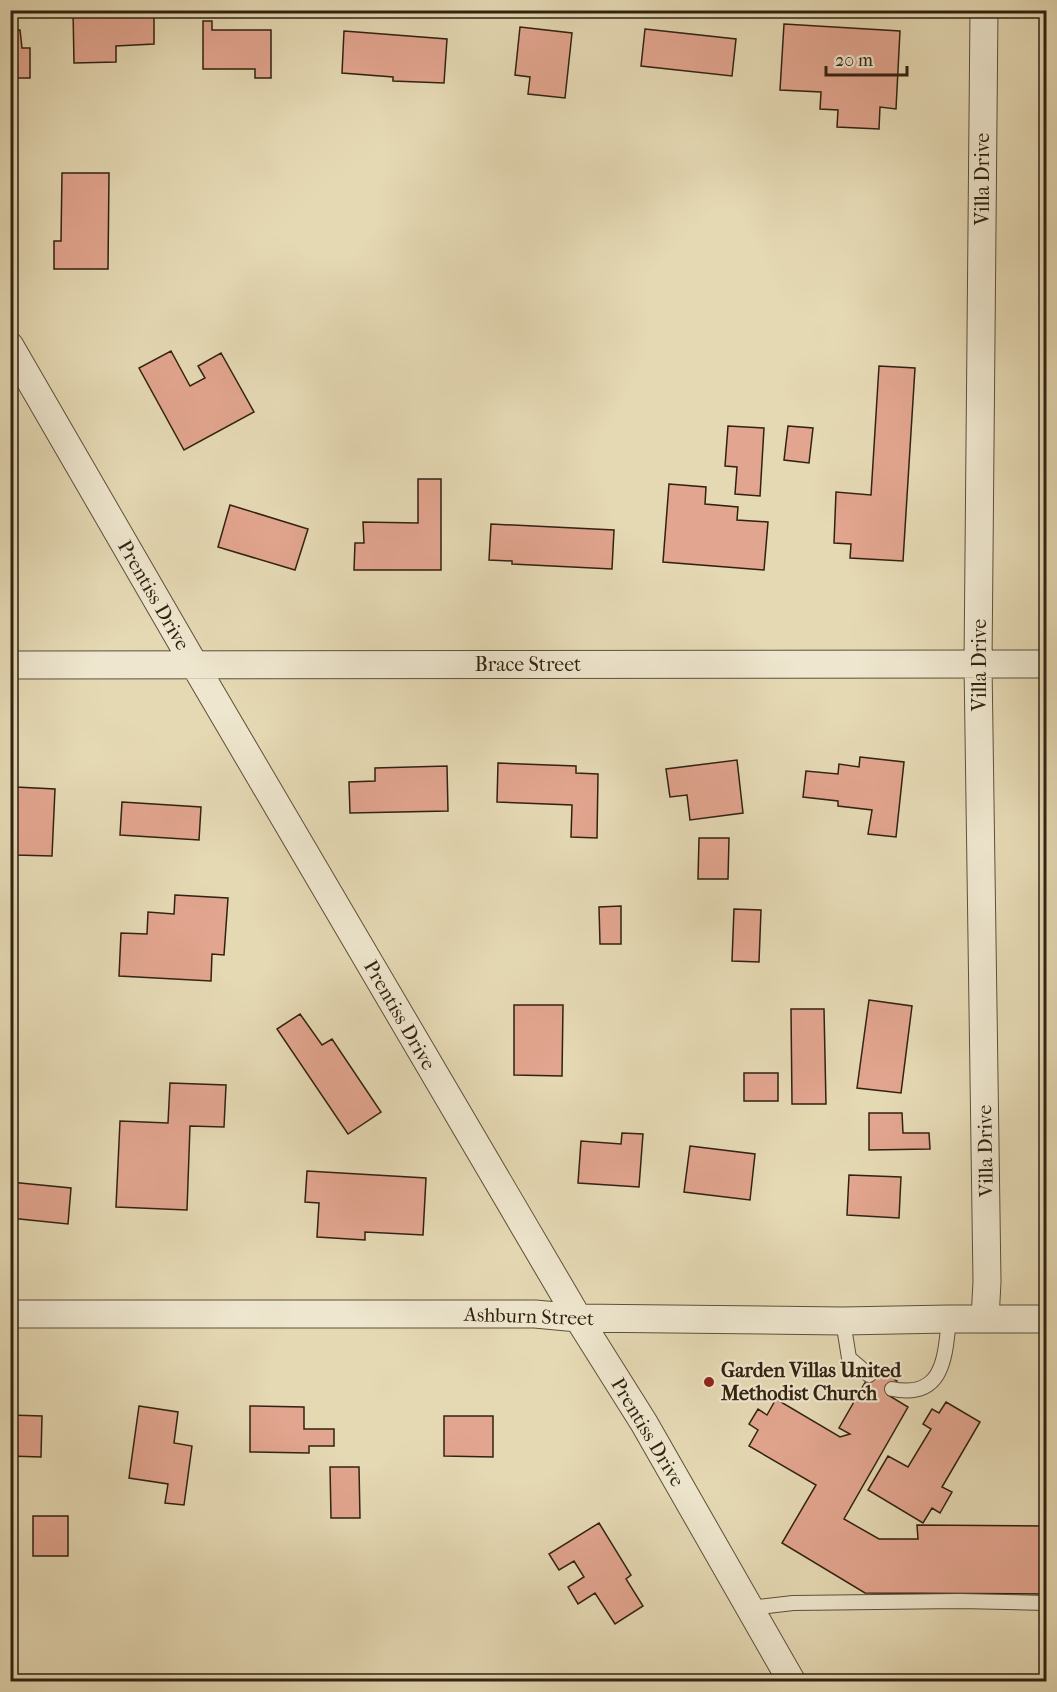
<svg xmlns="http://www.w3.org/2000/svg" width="1057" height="1692" viewBox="0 0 1057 1692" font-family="'IM FELL French Canon',serif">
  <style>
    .building { fill: #e2a58f; stroke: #312210; stroke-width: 1.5 }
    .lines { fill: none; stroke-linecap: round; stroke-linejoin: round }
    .lane-casing { stroke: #5e5039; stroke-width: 16 }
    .street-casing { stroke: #5e5039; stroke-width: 29 }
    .lane { stroke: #eee6ce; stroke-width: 14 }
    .street { stroke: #eee6ce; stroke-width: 27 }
    .poi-dot { fill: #8f2418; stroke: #eee6ce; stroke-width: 2 }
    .labels { text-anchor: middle; stroke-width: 4.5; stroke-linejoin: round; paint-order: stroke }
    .street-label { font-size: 20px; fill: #312210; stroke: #eee6ce }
    .poi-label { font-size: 20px; font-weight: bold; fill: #312210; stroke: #eee6ce; text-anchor: start }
  </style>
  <rect width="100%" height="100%" fill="#e5d9b4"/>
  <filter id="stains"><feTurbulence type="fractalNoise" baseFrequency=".00333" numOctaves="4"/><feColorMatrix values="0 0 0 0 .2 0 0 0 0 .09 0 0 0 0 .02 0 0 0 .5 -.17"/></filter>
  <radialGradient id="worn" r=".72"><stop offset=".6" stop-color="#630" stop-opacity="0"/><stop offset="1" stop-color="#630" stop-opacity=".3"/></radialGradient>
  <path class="building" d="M 73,10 L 154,10 L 154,44 L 116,46 L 116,62 L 74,63 Z
    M 203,21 L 212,21 L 212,30 L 271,30 L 271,78 L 255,78 L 255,69 L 203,69 Z
    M 784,24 L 900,31 L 896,109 L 880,107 L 879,129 L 837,127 L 838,110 L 820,109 L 821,92 L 780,90 Z
    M 520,27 L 572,33 L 565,98 L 528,94 L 530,77 L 515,75 Z
    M 645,29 L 736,39 L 732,76 L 641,66 Z
    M 10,30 L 20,30 L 22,48 L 30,48 L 30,78 L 10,78 Z
    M 344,31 L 447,39 L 444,83 L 393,81 L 393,77 L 342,73 Z
    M 62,173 L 109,173 L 108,269 L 54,269 L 54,241 L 61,241 Z
    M 171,351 L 190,386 L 205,378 L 198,366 L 221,353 L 254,412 L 184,450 L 139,368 Z
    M 879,366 L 915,368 L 903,561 L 850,558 L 851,544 L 834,543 L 836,492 L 871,495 Z
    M 728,426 L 764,428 L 760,496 L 735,494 L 737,467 L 725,466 Z
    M 788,426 L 813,428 L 809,463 L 784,460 Z
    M 418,479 L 441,479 L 441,570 L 354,570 L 355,543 L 364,543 L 363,522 L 418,523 Z
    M 669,484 L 706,487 L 705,504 L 738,507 L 737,520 L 768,522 L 764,570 L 663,562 Z
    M 230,505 L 308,529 L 295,570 L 218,547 Z
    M 491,524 L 614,530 L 612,569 L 512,564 L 512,561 L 489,560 Z
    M 860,757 L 904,762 L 896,837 L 868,834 L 872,810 L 838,806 L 838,801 L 803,797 L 806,771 L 838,774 L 839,764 L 859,767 Z
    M 737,760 L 743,813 L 690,820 L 687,795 L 670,797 L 666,769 Z
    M 498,763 L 576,766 L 576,773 L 598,774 L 597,838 L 571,837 L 572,805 L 497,802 Z
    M 447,766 L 448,811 L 350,813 L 349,782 L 375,781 L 375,768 Z
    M 10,773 L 16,773 L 16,787 L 55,789 L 52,856 L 15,855 L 16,814 L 10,813 Z
    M 122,802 L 201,807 L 199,840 L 120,835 Z
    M 699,838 L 729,838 L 728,879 L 698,879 Z
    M 175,895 L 228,898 L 224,955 L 212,954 L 211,981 L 119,976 L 121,933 L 147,934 L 148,912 L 174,914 Z
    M 621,906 L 621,944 L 600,944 L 599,907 Z
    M 734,909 L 761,910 L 759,962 L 732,961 Z
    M 869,1000 L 912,1006 L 901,1093 L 857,1088 Z
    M 514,1005 L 563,1005 L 562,1076 L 514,1075 Z
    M 791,1009 L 824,1009 L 826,1104 L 792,1104 Z
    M 300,1014 L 322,1045 L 332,1039 L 381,1112 L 348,1134 L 277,1029 Z
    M 744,1073 L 778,1073 L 778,1101 L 744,1101 Z
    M 170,1083 L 226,1085 L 224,1127 L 190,1126 L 187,1210 L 116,1207 L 120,1121 L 168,1123 Z
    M 869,1113 L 902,1113 L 903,1133 L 929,1133 L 930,1149 L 869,1150 Z
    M 622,1133 L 643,1134 L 639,1187 L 578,1183 L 581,1141 L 621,1144 Z
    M 690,1146 L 755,1154 L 750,1200 L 684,1192 Z
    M 307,1171 L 426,1178 L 423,1235 L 365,1232 L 365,1240 L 317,1237 L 319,1203 L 305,1202 Z
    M 849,1175 L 901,1177 L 899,1218 L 847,1215 Z
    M 10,1182 L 71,1188 L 68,1224 L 10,1218 Z
    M 874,1367 L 897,1381 L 888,1395 L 908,1407 L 844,1519 L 879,1539 L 918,1539 L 917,1525 L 1046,1526 L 1046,1594 L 865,1593 L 782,1543 L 816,1485 L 749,1446 L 758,1430 L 749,1424 L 758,1409 L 767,1415 L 776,1399 L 840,1437 L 850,1434 L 839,1428 Z
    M 946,1402 L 980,1422 L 942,1487 L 952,1492 L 940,1513 L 932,1508 L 923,1523 L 868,1490 L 888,1456 L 908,1467 L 931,1429 L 923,1424 L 932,1409 L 939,1413 Z
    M 139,1406 L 178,1412 L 174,1443 L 192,1446 L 184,1505 L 165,1503 L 168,1484 L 129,1478 Z
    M 250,1406 L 304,1407 L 304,1429 L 334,1429 L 334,1446 L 309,1446 L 309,1453 L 250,1452 Z
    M 10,1415 L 42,1416 L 41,1457 L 10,1456 Z
    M 444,1416 L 493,1416 L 493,1457 L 444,1456 Z
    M 330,1467 L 359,1467 L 360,1518 L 331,1518 Z
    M 33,1516 L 68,1516 L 68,1556 L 33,1556 Z
    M 599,1523 L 631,1575 L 626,1579 L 643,1606 L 615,1624 L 595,1593 L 578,1604 L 568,1587 L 584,1577 L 574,1561 L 559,1570 L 549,1554 Z"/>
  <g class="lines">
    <g class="lane-casing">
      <path id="lane" d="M 843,1321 L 849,1358 L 869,1375
        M 892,1389 C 944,1399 945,1357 949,1319
        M 750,1608 L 793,1603 L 960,1601 L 1046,1603"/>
    </g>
    <g class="street-casing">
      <path id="street" d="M 984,10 L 978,664 L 987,1282 L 985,1319
        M 10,346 L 194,664 L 578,1318 L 644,1423 L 792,1682
        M 10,665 L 1046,664
        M 10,1314 L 535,1314 L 578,1318 L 843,1321 L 949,1319 L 1046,1319"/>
    </g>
    <use href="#lane" class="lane"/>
    <use href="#street" class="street"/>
  </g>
  <circle class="poi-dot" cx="709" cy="1382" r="6"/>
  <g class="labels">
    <g class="street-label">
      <text transform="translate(982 179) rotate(-90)" y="7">Villa Drive</text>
      <text transform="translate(154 595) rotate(60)" y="7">Prentiss Drive</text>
      <text x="528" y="671">Brace Street</text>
      <text transform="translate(979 665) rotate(-90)" y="7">Villa Drive</text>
      <text transform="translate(400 1015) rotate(60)" y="7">Prentiss Drive</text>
      <text transform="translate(985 1151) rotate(-91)" y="7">Villa Drive</text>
      <text transform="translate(529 1316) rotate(2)" y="7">Ashburn Street</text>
      <text transform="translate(648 1432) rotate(59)" y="7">Prentiss Drive</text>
    </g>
    <g class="poi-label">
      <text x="721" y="1377">Garden Villas United<tspan x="721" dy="23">Methodist Church</tspan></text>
    </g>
  </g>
  <rect width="1057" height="1692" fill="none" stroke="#e5d9b4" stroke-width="36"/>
  <rect x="12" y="12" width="1033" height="1668" fill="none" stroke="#312210" stroke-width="3"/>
  <rect x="18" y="18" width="1021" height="1656" fill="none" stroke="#312210" stroke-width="1.5"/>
  <path d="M826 66v9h81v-9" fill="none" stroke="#312210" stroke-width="3"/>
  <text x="835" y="66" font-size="18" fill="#312210" stroke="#eee6ce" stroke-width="4.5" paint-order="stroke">20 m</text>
  <rect width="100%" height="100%" filter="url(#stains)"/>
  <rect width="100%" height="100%" fill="url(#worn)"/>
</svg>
